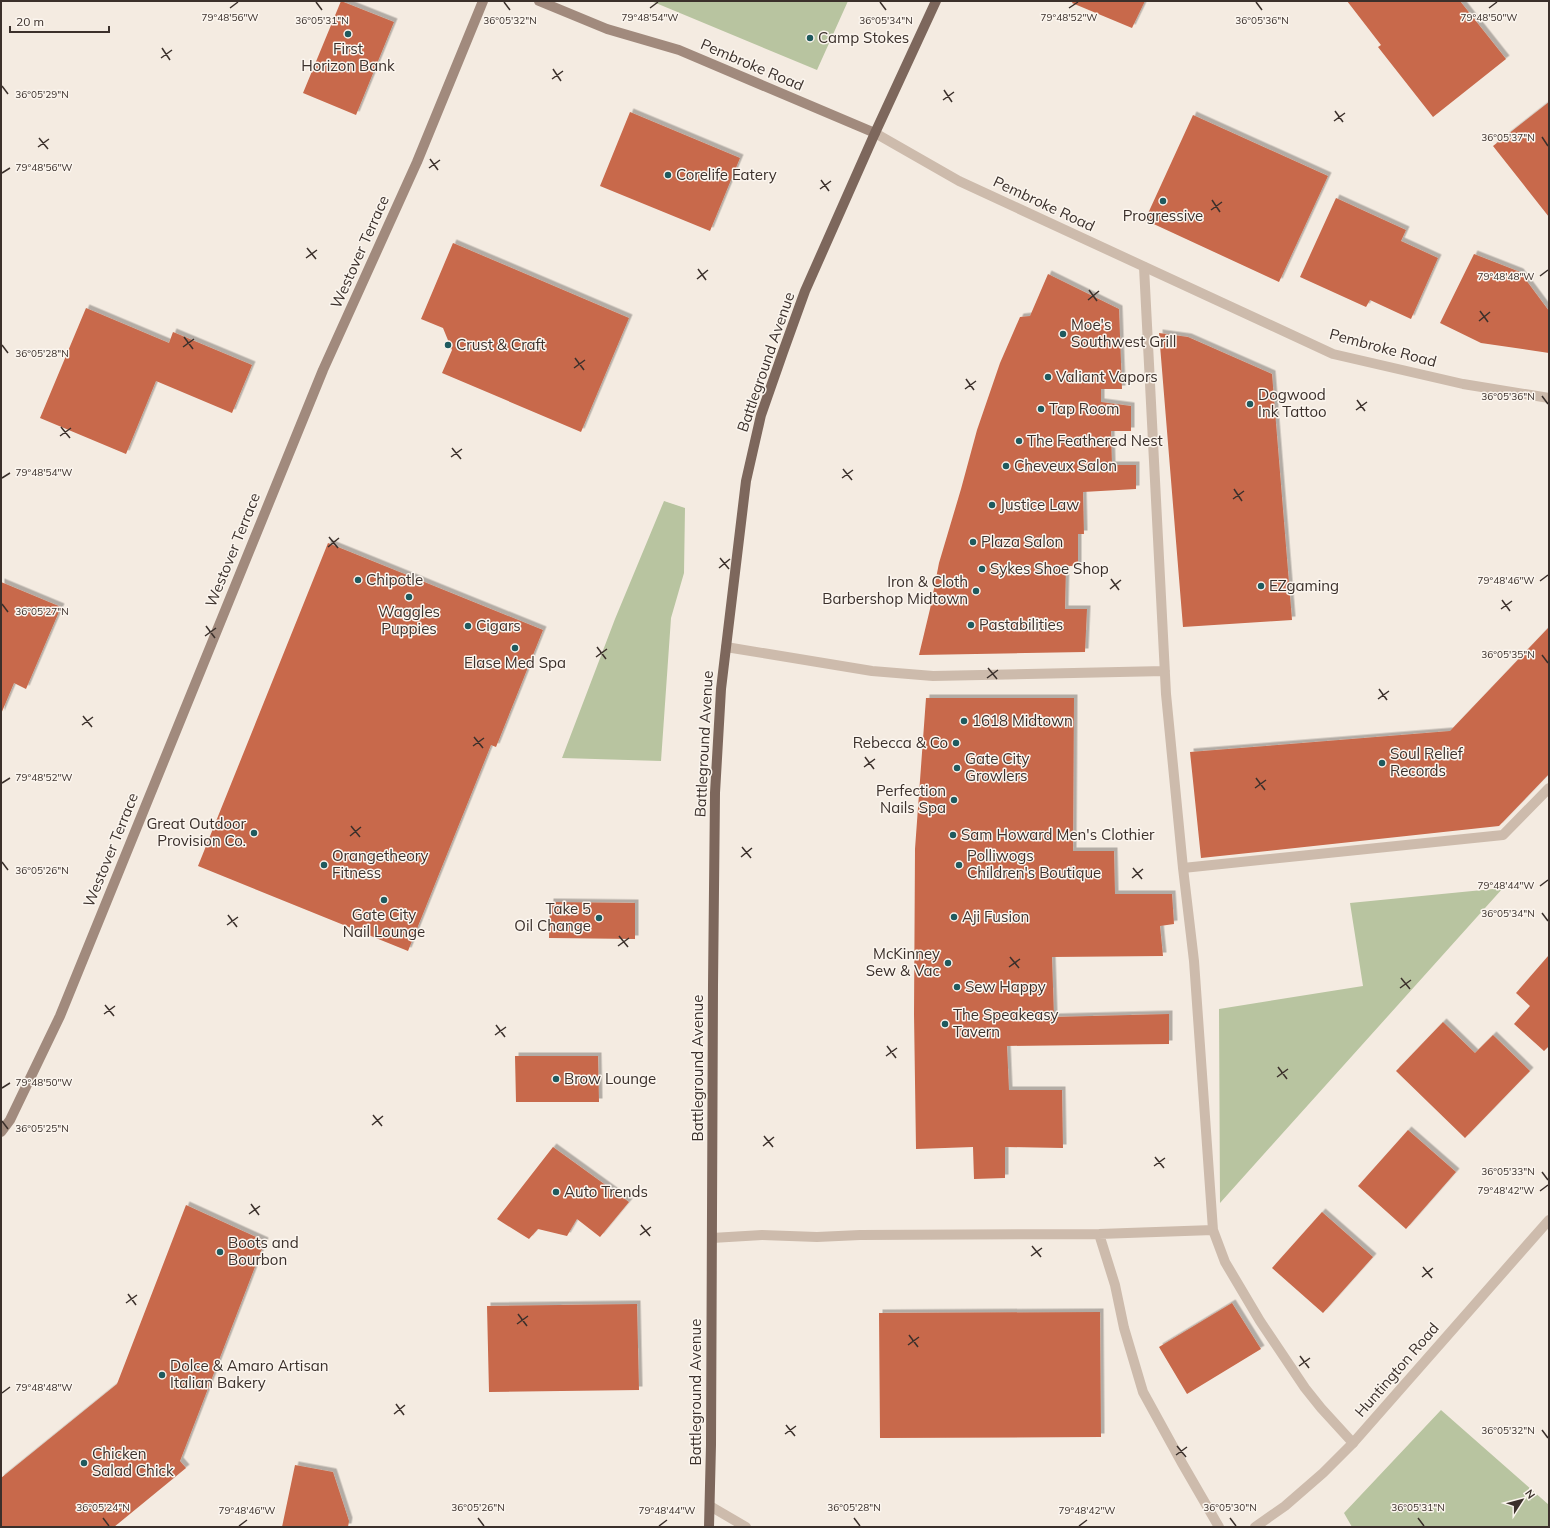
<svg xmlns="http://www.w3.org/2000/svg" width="1550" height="1528" viewBox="0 0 1550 1528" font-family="Mulish,sans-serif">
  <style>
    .green { fill: #b8c4a0 }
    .building { fill: #c8694b; filter: url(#shadow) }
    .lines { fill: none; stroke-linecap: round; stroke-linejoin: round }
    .lane { stroke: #cdbbac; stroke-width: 10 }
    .street { stroke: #cdbbac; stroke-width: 10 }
    .secondary { stroke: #a18a7d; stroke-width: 10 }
    .primary { stroke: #7d675c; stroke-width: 10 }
    .ticks { fill: none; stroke: #3b302b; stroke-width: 1.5 }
    .poi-dot { fill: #1f5a5e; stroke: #fbf5ee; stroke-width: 1.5 }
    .labels { text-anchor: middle; stroke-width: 3; stroke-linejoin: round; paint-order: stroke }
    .poi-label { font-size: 15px; fill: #3b302b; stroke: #fbf5ee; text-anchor: start }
    .street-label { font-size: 15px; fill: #3b302b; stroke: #fbf5ee }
    .ticks-label { font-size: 10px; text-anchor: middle; fill: #3b302b; stroke: #fbf5ee; stroke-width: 3; stroke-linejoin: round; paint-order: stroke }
  </style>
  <defs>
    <filter id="shadow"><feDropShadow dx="3.5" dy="-3.5" stdDeviation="0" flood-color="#0004"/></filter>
  </defs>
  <rect width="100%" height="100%" fill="#f4ebe1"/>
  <path class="green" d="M 651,1 L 848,1 L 817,70 Z
    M 664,501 L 685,508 L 684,573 L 671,618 L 661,761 L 562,758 L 615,619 Z
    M 1503,888 L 1220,1203 L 1219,1009 L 1363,986 L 1350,903 Z
    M 1441,1410 L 1549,1505 L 1549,1527 L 1352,1527 L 1344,1513 Z"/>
  <path class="building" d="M 341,1 L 394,22 L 356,115 L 303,93 Z
    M 1073,1 L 1145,1 L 1132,28 L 1072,3 Z
    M 1347,1 L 1460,1 L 1506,59 L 1433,117 L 1378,47 L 1381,45 Z
    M 1549,102 L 1549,217 L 1493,146 Z
    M 630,112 L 740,158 L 710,231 L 600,186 Z
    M 1193,115 L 1328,176 L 1279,282 L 1145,220 Z
    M 1336,198 L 1406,230 L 1401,241 L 1438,258 L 1411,319 L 1370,300 L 1366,307 L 1300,277 Z
    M 453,243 L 629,318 L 581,432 L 442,373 L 452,350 L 443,328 L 421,319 Z
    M 1474,254 L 1520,272 L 1549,311 L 1549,353 L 1481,343 L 1440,323 Z
    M 1048,274 L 1119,309 L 1122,389 L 1101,389 L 1101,402 L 1131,406 L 1131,431 L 1111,431 L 1112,465 L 1136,465 L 1136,489 L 1083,492 L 1084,534 L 1078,534 L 1078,566 L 1066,566 L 1065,609 L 1087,609 L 1085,652 L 919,655 L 930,609 L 939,563 L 961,489 L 977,430 L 1000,363 L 1020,317 L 1030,316 Z
    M 86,308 L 169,343 L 173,332 L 252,365 L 232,413 L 156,381 L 126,454 L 40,418 Z
    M 1159,333 L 1188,337 L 1272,374 L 1292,620 L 1183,627 Z
    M 328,543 L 543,630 L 496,747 L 491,745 L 408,951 L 198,866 Z
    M 1,582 L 61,607 L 26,689 L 14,683 L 1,714 Z
    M 1549,627 L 1549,774 L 1499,826 L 1201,858 L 1190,752 L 1450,731 Z
    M 926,698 L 1074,698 L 1073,851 L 1114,851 L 1115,894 L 1172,894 L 1174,924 L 1160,926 L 1163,956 L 1052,957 L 1054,1017 L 1169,1014 L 1169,1044 L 1007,1046 L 1009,1090 L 1062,1090 L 1063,1148 L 1005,1147 L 1005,1178 L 974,1179 L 973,1147 L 916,1149 L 914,1014 L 915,849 Z
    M 550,902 L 635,903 L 635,939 L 549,938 Z
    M 1549,955 L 1549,1046 L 1544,1051 L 1514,1024 L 1530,1006 L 1516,993 Z
    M 1443,1022 L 1475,1053 L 1493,1035 L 1530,1071 L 1465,1138 L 1396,1071 Z
    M 515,1056 L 598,1056 L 599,1102 L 516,1102 Z
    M 1408,1130 L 1456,1172 L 1406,1229 L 1358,1186 Z
    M 553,1147 L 629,1202 L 600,1237 L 577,1219 L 567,1236 L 538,1229 L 529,1239 L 497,1219 Z
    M 186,1205 L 265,1241 L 180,1461 L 186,1468 L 114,1527 L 1,1527 L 1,1478 L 117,1384 Z
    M 1322,1212 L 1373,1257 L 1323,1313 L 1272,1268 Z
    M 1232,1303 L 1261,1349 L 1187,1394 L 1159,1347 Z
    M 637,1304 L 639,1390 L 489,1392 L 487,1306 Z
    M 1100,1312 L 1101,1437 L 880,1438 L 879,1313 Z
    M 295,1465 L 333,1472 L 349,1521 L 348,1527 L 282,1527 Z"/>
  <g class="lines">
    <path class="lane" d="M 1144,267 L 1166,694 L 1183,868 L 1194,961 L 1213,1230 L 1225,1262 L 1260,1321 L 1305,1388 L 1321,1408 L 1353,1443
      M 726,647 L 872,671 L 933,676 L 1165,671
      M 1183,868 L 1503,835 L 1549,788
      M 1099,1234 L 1115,1285 L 1124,1328 L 1143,1392 L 1182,1463 L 1219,1527
      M 712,1238 L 762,1235 L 817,1237 L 860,1235 L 1099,1234 L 1213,1230"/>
    <path class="street" d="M 875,133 L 959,181 L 1333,354 L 1463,384 L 1549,398
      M 710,1506 L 746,1527
      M 1255,1527 L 1285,1506 L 1323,1473 L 1353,1443 L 1549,1220"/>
    <path class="secondary" d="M 539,1 L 607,29 L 679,50 L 875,133
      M 1,1132 L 10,1120 L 60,1016 L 323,370 L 417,162 L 483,1"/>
    <path class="primary" d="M 709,1527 L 711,1445 L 713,985 L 715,793 L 721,689 L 746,481 L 761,415 L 783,352 L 805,291 L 875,133 L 936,1"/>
  </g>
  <path class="ticks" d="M 316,2 L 322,10M 504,2 L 510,10M 880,2 L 886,10M 1256,2 L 1262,10M 230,8 L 238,2M 650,8 L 658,2M 1069,8 L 1078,2M 1489,8 L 1497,2M 162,48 L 170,60M 161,58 L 172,50M 553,69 L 561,81M 552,79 L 563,71M 2,86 L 8,94M 944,90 L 952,102M 943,100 L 954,92M 1335,111 L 1343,122M 1334,121 L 1345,113M 1542,137 L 1548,146M 39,138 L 48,149M 38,147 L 49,139M 430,159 L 438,170M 429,168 L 440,160M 2,173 L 10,168M 821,180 L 829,191M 820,189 L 831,181M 1212,200 L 1220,212M 1211,210 L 1222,202M 307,248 L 316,259M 306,258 L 317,250M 698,269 L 706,280M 1540,276 L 1548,270M 697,279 L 708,270M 1089,290 L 1097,301M 1088,300 L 1099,291M 1480,311 L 1488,322M 1479,321 L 1490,312M 184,337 L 193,349M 2,345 L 8,353M 183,347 L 194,339M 575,358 L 584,370M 574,368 L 585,360M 966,379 L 974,390M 965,389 L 976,381M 1542,396 L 1548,404M 1357,400 L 1365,411M 1356,410 L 1367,402M 61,427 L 70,438M 60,436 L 71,428M 452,448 L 461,459M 451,457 L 462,449M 843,469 L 852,480M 2,478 L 10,473M 842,478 L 853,470M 1234,489 L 1242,501M 1233,499 L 1244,491M 329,537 L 338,548M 328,547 L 339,538M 720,558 L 729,569M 719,568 L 730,559M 1111,579 L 1119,590M 1540,581 L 1548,575M 1110,589 L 1121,580M 1502,600 L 1510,611M 2,604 L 8,612M 1501,609 L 1512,601M 206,626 L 215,638M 205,636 L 216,628M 597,647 L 606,659M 1542,655 L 1548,663M 596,657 L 607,649M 988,668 L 997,679M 987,678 L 998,670M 1379,689 L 1387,700M 1378,699 L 1389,691M 83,716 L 92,727M 82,725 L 93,717M 474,737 L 483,748M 473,746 L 484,738M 865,757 L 874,769M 864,767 L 875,759M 1256,778 L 1265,790M 2,783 L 10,778M 1255,788 L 1266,780M 351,826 L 360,837M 350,836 L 361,827M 742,847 L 751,858M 741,857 L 752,848M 2,862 L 8,870M 1133,868 L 1142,879M 1132,878 L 1143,869M 1540,886 L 1548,880M 1542,913 L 1548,921M 228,915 L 237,927M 227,925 L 238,917M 619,936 L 628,947M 618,946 L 629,938M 1010,957 L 1019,968M 1009,967 L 1020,959M 1401,978 L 1410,989M 1400,988 L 1411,980M 105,1005 L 114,1016M 104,1014 L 115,1006M 496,1025 L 505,1037M 495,1035 L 506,1027M 887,1046 L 896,1058M 886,1056 L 897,1048M 1278,1067 L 1287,1079M 1277,1077 L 1288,1069M 2,1088 L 10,1083M 373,1115 L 382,1126M 2,1121 L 8,1129M 372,1125 L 383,1116M 764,1136 L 773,1147M 763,1146 L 774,1137M 1155,1157 L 1164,1168M 1154,1166 L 1165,1158M 1542,1172 L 1548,1180M 1540,1191 L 1548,1185M 251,1204 L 259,1215M 249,1214 L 260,1206M 641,1225 L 650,1236M 640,1235 L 651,1227M 1032,1246 L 1041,1257M 1031,1256 L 1042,1248M 1423,1267 L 1432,1278M 1422,1277 L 1433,1268M 128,1294 L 136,1305M 126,1303 L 137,1295M 518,1314 L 527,1326M 517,1324 L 528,1316M 909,1335 L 918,1347M 908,1345 L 919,1337M 1300,1356 L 1309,1368M 1299,1366 L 1310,1358M 2,1393 L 10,1387M 396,1404 L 404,1415M 394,1414 L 405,1405M 786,1425 L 795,1436M 1542,1430 L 1548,1438M 785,1434 L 796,1426M 1177,1446 L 1186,1457M 1176,1455 L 1187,1447M 103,1518 L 109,1526M 478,1518 L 484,1526M 854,1518 L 860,1526M 1230,1518 L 1236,1526M 1418,1518 L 1424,1526M 239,1526 L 247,1520M 659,1526 L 667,1520M 1079,1526 L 1087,1520"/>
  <g class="poi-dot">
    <circle cx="348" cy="34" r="4"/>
    <circle cx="810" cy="38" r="4"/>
    <circle cx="668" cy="175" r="4"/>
    <circle cx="1163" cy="201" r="4"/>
    <circle cx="1063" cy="334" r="4"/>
    <circle cx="448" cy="345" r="4"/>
    <circle cx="1048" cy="377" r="4"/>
    <circle cx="1250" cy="404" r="4"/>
    <circle cx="1041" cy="409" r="4"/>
    <circle cx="1019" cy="441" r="4"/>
    <circle cx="1006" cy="466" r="4"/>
    <circle cx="992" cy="505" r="4"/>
    <circle cx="973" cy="542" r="4"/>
    <circle cx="982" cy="569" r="4"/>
    <circle cx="358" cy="580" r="4"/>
    <circle cx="1261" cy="586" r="4"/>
    <circle cx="976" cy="591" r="4"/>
    <circle cx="409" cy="597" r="4"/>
    <circle cx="971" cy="625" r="4"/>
    <circle cx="468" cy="626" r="4"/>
    <circle cx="515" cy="648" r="4"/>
    <circle cx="964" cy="721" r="4"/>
    <circle cx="956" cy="743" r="4"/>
    <circle cx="1382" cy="763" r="4"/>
    <circle cx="957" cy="768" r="4"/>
    <circle cx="954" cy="800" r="4"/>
    <circle cx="254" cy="833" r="4"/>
    <circle cx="953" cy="835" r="4"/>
    <circle cx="324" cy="865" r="4"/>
    <circle cx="959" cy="865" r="4"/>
    <circle cx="384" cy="900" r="4"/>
    <circle cx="954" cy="917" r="4"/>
    <circle cx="599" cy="918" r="4"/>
    <circle cx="948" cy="963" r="4"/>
    <circle cx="957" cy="987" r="4"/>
    <circle cx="945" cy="1024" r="4"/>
    <circle cx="556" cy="1079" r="4"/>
    <circle cx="556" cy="1192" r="4"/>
    <circle cx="220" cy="1252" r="4"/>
    <circle cx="162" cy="1375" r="4"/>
    <circle cx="84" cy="1463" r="4"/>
  </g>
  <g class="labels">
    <g class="poi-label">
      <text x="818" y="43">Camp Stokes</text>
      <text x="348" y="54" text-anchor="middle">First<tspan x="348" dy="17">Horizon Bank</tspan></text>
      <text x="676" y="180">Corelife Eatery</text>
      <text x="1163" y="221" text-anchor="middle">Progressive</text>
      <text x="1071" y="330">Moe's<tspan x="1071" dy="17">Southwest Grill</tspan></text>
      <text x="456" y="350">Crust &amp; Craft</text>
      <text x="1056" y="382">Valiant Vapors</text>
      <text x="1258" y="400">Dogwood<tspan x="1258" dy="17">Ink Tattoo</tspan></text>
      <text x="1049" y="414">Tap Room</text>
      <text x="1027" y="446">The Feathered Nest</text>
      <text x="1014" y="471">Cheveux Salon</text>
      <text x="1000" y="510">Justice Law</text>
      <text x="981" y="547">Plaza Salon</text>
      <text x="990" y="574">Sykes Shoe Shop</text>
      <text x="366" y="585">Chipotle</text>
      <text x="968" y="587" text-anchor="end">Iron &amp; Cloth<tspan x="968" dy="17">Barbershop Midtown</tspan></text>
      <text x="1269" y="591">EZgaming</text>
      <text x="409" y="617" text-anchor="middle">Waggles<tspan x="409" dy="17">Puppies</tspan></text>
      <text x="979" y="630">Pastabilities</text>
      <text x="476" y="631">Cigars</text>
      <text x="515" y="668" text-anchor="middle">Elase Med Spa</text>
      <text x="972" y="726">1618 Midtown</text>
      <text x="948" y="748" text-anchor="end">Rebecca &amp; Co</text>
      <text x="1390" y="759">Soul Relief<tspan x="1390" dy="17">Records</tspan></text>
      <text x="965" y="764">Gate City<tspan x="965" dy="17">Growlers</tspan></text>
      <text x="946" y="796" text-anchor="end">Perfection<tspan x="946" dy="17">Nails Spa</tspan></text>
      <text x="246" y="829" text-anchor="end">Great Outdoor<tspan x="246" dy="17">Provision Co.</tspan></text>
      <text x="961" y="840">Sam Howard Men's Clothier</text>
      <text x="332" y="861">Orangetheory<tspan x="332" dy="17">Fitness</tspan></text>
      <text x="967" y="861">Polliwogs<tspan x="967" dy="17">Children's Boutique</tspan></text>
      <text x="591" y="914" text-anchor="end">Take 5<tspan x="591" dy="17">Oil Change</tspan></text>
      <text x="384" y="920" text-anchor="middle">Gate City<tspan x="384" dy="17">Nail Lounge</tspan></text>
      <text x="962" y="922">Aji Fusion</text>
      <text x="940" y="959" text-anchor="end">McKinney<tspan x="940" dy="17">Sew &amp; Vac</tspan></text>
      <text x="965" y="992">Sew Happy</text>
      <text x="953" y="1020">The Speakeasy<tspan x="953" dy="17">Tavern</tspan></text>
      <text x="564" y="1084">Brow Lounge</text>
      <text x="564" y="1197">Auto Trends</text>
      <text x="228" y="1248">Boots and<tspan x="228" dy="17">Bourbon</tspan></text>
      <text x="170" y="1371">Dolce &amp; Amaro Artisan<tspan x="170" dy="17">Italian Bakery</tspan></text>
      <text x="92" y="1459">Chicken<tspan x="92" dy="17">Salad Chick</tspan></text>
    </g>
    <g class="street-label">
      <text transform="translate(752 65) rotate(23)" y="5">Pembroke Road</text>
      <text transform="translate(1044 204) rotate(25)" y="5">Pembroke Road</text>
      <text transform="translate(360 252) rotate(-66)" y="5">Westover Terrace</text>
      <text transform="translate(1383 348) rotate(15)" y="5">Pembroke Road</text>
      <text transform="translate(766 362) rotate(-71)" y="5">Battleground Avenue</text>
      <text transform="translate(233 550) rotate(-68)" y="5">Westover Terrace</text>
      <text transform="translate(704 744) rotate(-87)" y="5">Battleground Avenue</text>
      <text transform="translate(111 850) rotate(-68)" y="5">Westover Terrace</text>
      <text transform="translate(698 1068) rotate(-90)" y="5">Battleground Avenue</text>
      <text transform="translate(1397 1370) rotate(-49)" y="5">Huntington Road</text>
      <text transform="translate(696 1392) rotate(-90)" y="5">Battleground Avenue</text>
    </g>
  </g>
  <g class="ticks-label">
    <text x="1489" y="21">79°48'50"W</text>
    <text x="230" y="21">79°48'56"W</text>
    <text x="650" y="21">79°48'54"W</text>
    <text x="1069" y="21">79°48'52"W</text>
    <text x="322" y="24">36°05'31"N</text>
    <text x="510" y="24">36°05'32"N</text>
    <text x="886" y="24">36°05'34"N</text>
    <text x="1262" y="24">36°05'36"N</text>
    <text x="42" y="98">36°05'29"N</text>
    <text x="1508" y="141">36°05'37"N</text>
    <text x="44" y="171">79°48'56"W</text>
    <text x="1506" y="280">79°48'48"W</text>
    <text x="42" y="357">36°05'28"N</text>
    <text x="1508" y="400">36°05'36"N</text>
    <text x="44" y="476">79°48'54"W</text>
    <text x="1506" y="584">79°48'46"W</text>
    <text x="42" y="615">36°05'27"N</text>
    <text x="1508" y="658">36°05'35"N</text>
    <text x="44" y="781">79°48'52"W</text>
    <text x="42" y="874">36°05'26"N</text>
    <text x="1506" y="889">79°48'44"W</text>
    <text x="1508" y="917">36°05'34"N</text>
    <text x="44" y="1086">79°48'50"W</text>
    <text x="42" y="1132">36°05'25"N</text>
    <text x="1508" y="1175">36°05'33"N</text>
    <text x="1506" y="1194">79°48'42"W</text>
    <text x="44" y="1391">79°48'48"W</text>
    <text x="1508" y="1434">36°05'32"N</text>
    <text x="103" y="1511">36°05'24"N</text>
    <text x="478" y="1511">36°05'26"N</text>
    <text x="854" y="1511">36°05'28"N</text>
    <text x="1230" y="1511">36°05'30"N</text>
    <text x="1418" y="1511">36°05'31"N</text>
    <text x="247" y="1514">79°48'46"W</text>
    <text x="667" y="1514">79°48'44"W</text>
    <text x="1087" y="1514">79°48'42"W</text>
  </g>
  <rect width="1550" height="1528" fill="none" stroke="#3b302b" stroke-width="4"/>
  <g transform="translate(1522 1500) rotate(54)" stroke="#fbf5ee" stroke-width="3" paint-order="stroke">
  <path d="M0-3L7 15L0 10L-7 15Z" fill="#3b302b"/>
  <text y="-6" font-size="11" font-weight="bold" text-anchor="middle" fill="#3b302b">N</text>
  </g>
  <path d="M10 26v6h99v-6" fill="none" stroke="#3b302b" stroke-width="2"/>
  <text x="16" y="26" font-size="12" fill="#3b302b" stroke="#fbf5ee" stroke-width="3" paint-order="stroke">20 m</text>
</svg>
